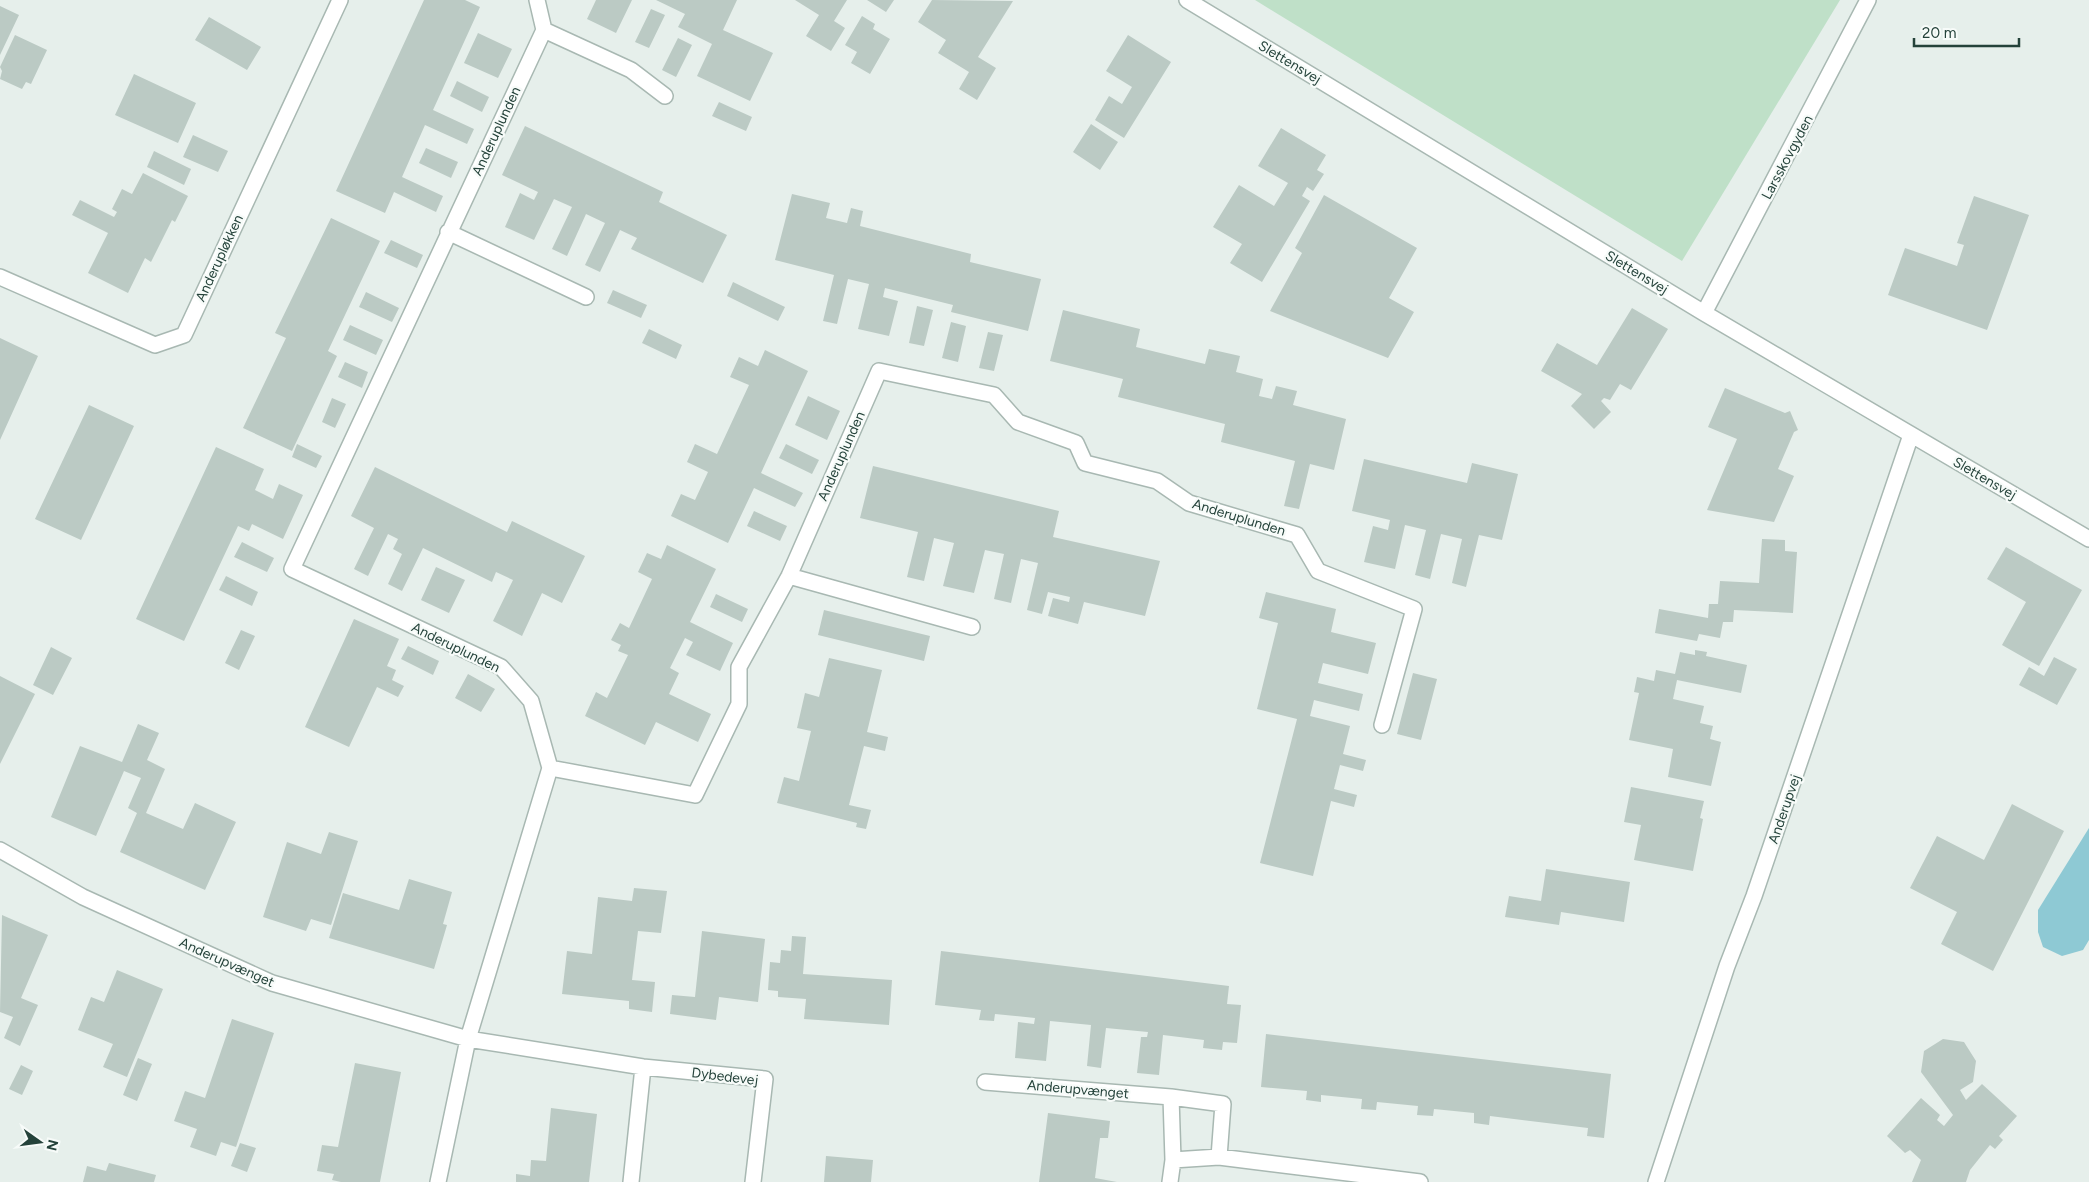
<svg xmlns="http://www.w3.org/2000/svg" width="2089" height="1182" viewBox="0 0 2089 1182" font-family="Figtree,sans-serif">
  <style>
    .green { fill: #bfe0c8 }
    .water { fill: #8ec9d4 }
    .building { fill: #bbcac4 }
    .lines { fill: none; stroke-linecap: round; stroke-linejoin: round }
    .minor-casing { stroke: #a8b8b2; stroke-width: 18 }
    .minor { stroke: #fff; stroke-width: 15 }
    .labels { text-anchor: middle; stroke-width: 4.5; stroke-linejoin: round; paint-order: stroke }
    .street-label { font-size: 14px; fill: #24423a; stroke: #f7fbf9 }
  </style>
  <rect width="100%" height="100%" fill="#e6efeb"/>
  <path class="green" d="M 1255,0 L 1840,0 L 1682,261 Z"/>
  <path class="water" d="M 2089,828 L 2089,940 L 2083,950 L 2062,956 L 2043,947 L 2038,932 L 2038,910 Z"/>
  <path class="building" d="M 424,0 L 465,0 L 480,7 L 433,110 L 474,129 L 467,144 L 425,125 L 402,177 L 443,196 L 436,212 L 394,192 L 385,213 L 336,191 Z
    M 596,0 L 632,0 L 616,33 L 587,19 Z
    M 656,0 L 737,0 L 723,30 L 773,53 L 750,101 L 697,76 L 712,44 L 678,27 L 685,14 Z
    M 795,0 L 847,0 L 834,21 L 845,28 L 831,51 L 806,36 L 819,15 Z
    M 867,0 L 894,0 L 886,12 Z
    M 932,0 L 1013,1 L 978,57 L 996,68 L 977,100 L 959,89 L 969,72 L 938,53 L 946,40 L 918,22 Z
    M 0,6 L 19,15 L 0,55 Z
    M 651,9 L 665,15 L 649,48 L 635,42 Z
    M 862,16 L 875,24 L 873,29 L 890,39 L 870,74 L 851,63 L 857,52 L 845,45 Z
    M 209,17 L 261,47 L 247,70 L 195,40 Z
    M 478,33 L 512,49 L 498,78 L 464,63 Z
    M 15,35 L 47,50 L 31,84 L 26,82 L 22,89 L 0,79 L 2,71 L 0,67 Z
    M 1128,35 L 1171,62 L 1124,138 L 1095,120 L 1109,96 L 1122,104 L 1132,87 L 1106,71 Z
    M 678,38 L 692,45 L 676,77 L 662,70 Z
    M 134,74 L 196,103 L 178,143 L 115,115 Z
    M 457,81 L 489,97 L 482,112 L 450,96 Z
    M 719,102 L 752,117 L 746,131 L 712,116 Z
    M 1091,124 L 1118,142 L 1100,170 L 1073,152 Z
    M 525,126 L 663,192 L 659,202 L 727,235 L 703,283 L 631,249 L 637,238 L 620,230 L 600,272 L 585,265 L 605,223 L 586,214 L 567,256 L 552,249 L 572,207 L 554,199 L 534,240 L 505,227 L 520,193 L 534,200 L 538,192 L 502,175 Z
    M 1281,128 L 1326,155 L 1317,170 L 1324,174 L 1313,191 L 1307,187 L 1302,196 L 1310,201 L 1262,282 L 1230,263 L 1242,244 L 1213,227 L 1239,185 L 1274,206 L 1288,183 L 1258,166 Z
    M 193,135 L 228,151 L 218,172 L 183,157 Z
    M 426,148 L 458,162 L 451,178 L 419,163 Z
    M 154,151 L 191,169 L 184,185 L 147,167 Z
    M 143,173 L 188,196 L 175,222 L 172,220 L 151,262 L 145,258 L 128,293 L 88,273 L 108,233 L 72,215 L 80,200 L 114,217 L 117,212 L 112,209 L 122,189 L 132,194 Z
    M 792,194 L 830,203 L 826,218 L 847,223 L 851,208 L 863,211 L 860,226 L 971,254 L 970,262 L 1041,279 L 1028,331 L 951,312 L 953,305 L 885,288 L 883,297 L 898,301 L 889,336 L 858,329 L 869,284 L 848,279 L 837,324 L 823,321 L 834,275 L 775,260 Z
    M 1324,195 L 1417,248 L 1389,298 L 1414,312 L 1388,358 L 1270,311 L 1302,253 L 1295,248 Z
    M 1974,196 L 2029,215 L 1987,330 L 1888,295 L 1905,248 L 1957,266 L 1964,245 L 1957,243 Z
    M 331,218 L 380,241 L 328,351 L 337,356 L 292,451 L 243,428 L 286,338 L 275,333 Z
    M 391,240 L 423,255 L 417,268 L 384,253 Z
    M 733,282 L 785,307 L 778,321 L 727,296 Z
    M 613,290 L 647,305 L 641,318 L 607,303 Z
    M 366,292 L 399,308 L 392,322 L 359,307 Z
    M 917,306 L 933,310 L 924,346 L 909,343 Z
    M 1632,308 L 1668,329 L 1631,390 L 1620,384 L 1610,400 L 1604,398 L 1601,401 L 1611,412 L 1594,429 L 1571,406 L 1582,394 L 1541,371 L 1557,343 L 1597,365 Z
    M 1063,310 L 1140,329 L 1136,347 L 1205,364 L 1209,349 L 1240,356 L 1236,372 L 1263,379 L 1259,396 L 1272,399 L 1276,386 L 1297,391 L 1293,405 L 1346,419 L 1334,470 L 1310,464 L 1299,509 L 1284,506 L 1295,461 L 1221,442 L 1225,424 L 1118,397 L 1123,379 L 1050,361 Z
    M 951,322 L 966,326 L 958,362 L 942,358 Z
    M 350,325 L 383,340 L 376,355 L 343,340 Z
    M 649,329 L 682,345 L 676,359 L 642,343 Z
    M 988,332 L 1003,335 L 994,371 L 979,368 Z
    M 0,338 L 38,356 L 0,440 Z
    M 765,350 L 808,371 L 761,473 L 803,493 L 795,507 L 754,488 L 728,543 L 671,516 L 681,494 L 695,500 L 708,472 L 687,462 L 695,444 L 717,454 L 749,385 L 730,377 L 739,357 L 758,366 Z
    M 345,362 L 368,372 L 362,388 L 338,377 Z
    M 1725,388 L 1785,413 L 1790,411 L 1798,430 L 1794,432 L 1778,469 L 1794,476 L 1774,522 L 1707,510 L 1737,439 L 1708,427 Z
    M 808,396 L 840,411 L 827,440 L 795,425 Z
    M 332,398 L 346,404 L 335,428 L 322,422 Z
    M 89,405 L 134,426 L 81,540 L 35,519 Z
    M 297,444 L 322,456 L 316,468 L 292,457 Z
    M 786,444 L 819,460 L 812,474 L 779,458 Z
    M 216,447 L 264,469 L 255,490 L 273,499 L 279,484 L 303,495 L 283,539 L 252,524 L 249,531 L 238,526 L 184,641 L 136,619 Z
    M 1364,459 L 1467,483 L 1472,463 L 1518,474 L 1502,540 L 1479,535 L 1466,587 L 1452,583 L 1462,539 L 1441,534 L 1430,579 L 1415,575 L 1426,530 L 1405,525 L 1395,569 L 1364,562 L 1373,526 L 1388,530 L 1390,520 L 1352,511 Z
    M 873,466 L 1059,511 L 1053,537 L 1160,561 L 1145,616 L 1084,602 L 1078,624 L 1048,616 L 1053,598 L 1069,602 L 1070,597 L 1048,592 L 1042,614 L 1027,610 L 1038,563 L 1021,559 L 1011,603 L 994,599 L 1004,554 L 985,550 L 974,593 L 943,586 L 954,543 L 934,538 L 924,581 L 907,577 L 918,532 L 860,518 Z
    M 375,467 L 507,532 L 512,521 L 585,556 L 562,603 L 542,593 L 522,636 L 493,621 L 513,580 L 496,572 L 492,582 L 423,548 L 402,591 L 388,584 L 402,554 L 393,549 L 398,539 L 388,534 L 368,576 L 354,569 L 374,528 L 351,516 Z
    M 754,511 L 787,526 L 780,541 L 747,526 Z
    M 1762,539 L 1785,540 L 1785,551 L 1797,552 L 1793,613 L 1734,610 L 1733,622 L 1723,622 L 1720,638 L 1699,634 L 1697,641 L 1655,633 L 1659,609 L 1708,618 L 1709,604 L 1718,604 L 1720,581 L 1759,583 Z
    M 242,542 L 274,558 L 267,572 L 234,557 Z
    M 667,545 L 716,569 L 690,622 L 733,643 L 720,671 L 686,655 L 693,642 L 685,638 L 670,668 L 679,673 L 669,694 L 711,714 L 698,742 L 656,722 L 645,745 L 585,716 L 596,692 L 607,698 L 628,655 L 618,651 L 621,645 L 611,640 L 620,623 L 629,628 L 652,579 L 638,572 L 647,553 L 661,559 Z
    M 2006,547 L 2082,590 L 2039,666 L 2002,645 L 2026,602 L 1987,579 Z
    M 436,567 L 465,580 L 449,613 L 421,600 Z
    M 226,576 L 258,592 L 252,606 L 219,590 Z
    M 1266,592 L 1336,609 L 1331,632 L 1376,643 L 1368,674 L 1323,663 L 1318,683 L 1363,694 L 1359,711 L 1314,700 L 1310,716 L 1350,726 L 1343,754 L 1366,760 L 1363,771 L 1340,765 L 1334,789 L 1357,795 L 1354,807 L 1331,801 L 1313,876 L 1260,863 L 1297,719 L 1257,709 L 1278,623 L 1259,618 Z
    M 716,594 L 748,609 L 742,622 L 710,607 Z
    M 824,610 L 930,636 L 924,661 L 818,635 Z
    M 354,619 L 399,639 L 387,666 L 396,670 L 392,680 L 404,686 L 398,697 L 377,687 L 349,747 L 305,727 Z
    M 241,630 L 255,636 L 239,670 L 225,663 Z
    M 408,646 L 439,661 L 433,675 L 401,659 Z
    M 51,647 L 72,658 L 53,695 L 33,685 Z
    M 1695,650 L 1707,652 L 1706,656 L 1747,665 L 1741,693 L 1677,680 L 1673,699 L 1704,706 L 1700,723 L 1713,726 L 1710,739 L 1721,742 L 1711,786 L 1668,777 L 1673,749 L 1629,740 L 1639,693 L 1634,692 L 1637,677 L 1654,681 L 1656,670 L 1675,674 L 1680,652 L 1695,655 Z
    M 2054,657 L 2077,669 L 2057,705 L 2019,685 L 2029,667 L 2044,676 Z
    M 829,658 L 882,670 L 867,732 L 888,737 L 885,751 L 864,746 L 849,805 L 871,810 L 866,829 L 856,827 L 857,823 L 777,803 L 784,777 L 799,781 L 811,731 L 797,728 L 805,693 L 819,697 Z
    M 1413,673 L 1437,679 L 1421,740 L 1397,734 Z
    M 468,674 L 495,689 L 481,712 L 455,698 Z
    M 0,676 L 35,694 L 0,764 Z
    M 138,724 L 159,733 L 147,760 L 165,769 L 146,813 L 183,829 L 195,803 L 236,822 L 205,890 L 120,852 L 137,813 L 128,808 L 141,778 L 124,771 L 96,836 L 51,817 L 80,746 L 122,762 Z
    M 1631,787 L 1704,801 L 1700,818 L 1703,819 L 1693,871 L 1634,860 L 1641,825 L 1624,822 Z
    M 2012,804 L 2064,831 L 1993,971 L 1941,944 L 1957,912 L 1910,888 L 1937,836 L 1984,860 Z
    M 329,832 L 358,841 L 331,925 L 311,919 L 306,931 L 263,917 L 287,842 L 321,854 Z
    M 1546,869 L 1630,882 L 1624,922 L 1561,912 L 1559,925 L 1505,917 L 1509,896 L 1541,901 Z
    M 409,879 L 452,892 L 443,924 L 447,925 L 434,969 L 329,938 L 343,893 L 399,910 Z
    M 634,888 L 667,891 L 661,933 L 638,931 L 632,980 L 655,982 L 652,1012 L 629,1009 L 629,1001 L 562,994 L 567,951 L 592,954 L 598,897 L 632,901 Z
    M 2,915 L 48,935 L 21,998 L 38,1005 L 20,1046 L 4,1038 L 13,1017 L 0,1012 Z
    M 702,931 L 765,939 L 758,1002 L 719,997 L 716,1020 L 670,1014 L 672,995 L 695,997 Z
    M 792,936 L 806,937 L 803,974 L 892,980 L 889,1025 L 804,1019 L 806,999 L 778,997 L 778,991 L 768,990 L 770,962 L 780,963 L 781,950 L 791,951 Z
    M 941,951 L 1229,986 L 1227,1004 L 1241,1005 L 1237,1043 L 1223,1042 L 1222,1050 L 1203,1048 L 1204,1040 L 1163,1035 L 1159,1075 L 1137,1073 L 1141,1037 L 1147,1037 L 1148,1032 L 1106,1028 L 1101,1068 L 1087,1066 L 1091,1025 L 1050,1021 L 1046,1061 L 1015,1058 L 1018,1022 L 1034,1024 L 1035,1018 L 995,1014 L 994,1021 L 979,1020 L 981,1010 L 935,1005 Z
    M 117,970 L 163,989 L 127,1077 L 103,1067 L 113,1044 L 78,1030 L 91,997 L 104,1002 Z
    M 232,1019 L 274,1033 L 236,1147 L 221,1142 L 216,1156 L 190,1147 L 197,1129 L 174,1121 L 185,1091 L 205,1098 Z
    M 1266,1034 L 1611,1074 L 1604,1138 L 1587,1136 L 1588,1128 L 1490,1116 L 1489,1125 L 1474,1123 L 1474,1113 L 1434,1109 L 1433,1116 L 1417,1115 L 1418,1106 L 1377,1102 L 1376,1110 L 1361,1109 L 1362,1099 L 1321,1095 L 1321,1102 L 1306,1100 L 1307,1091 L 1261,1087 Z
    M 1943,1039 L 1964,1042 L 1976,1061 L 1973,1082 L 1960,1090 L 1966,1100 L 1982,1084 L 2017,1116 L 1999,1136 L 2003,1140 L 1995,1149 L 1990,1145 L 1970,1170 L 1966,1182 L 1912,1182 L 1921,1160 L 1910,1150 L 1905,1153 L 1887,1136 L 1921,1098 L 1940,1115 L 1937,1120 L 1944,1126 L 1953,1115 L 1921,1072 L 1924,1051 Z
    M 138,1058 L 152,1064 L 137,1101 L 123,1095 Z
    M 355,1063 L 401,1072 L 380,1182 L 341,1182 L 332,1180 L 334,1174 L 317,1171 L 322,1145 L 338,1147 Z
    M 21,1065 L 33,1071 L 22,1095 L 9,1089 Z
    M 551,1108 L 597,1114 L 589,1182 L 516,1182 L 516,1174 L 530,1176 L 531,1160 L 546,1161 Z
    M 1048,1113 L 1110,1121 L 1108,1138 L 1100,1138 L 1095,1178 L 1117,1182 L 1039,1182 Z
    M 240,1143 L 256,1148 L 247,1172 L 231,1166 Z
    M 826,1156 L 873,1160 L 871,1182 L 824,1182 Z
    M 109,1163 L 156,1175 L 154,1182 L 83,1182 L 87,1166 L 106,1171 Z"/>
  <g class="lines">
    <g class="minor-casing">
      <path id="minor" d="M 537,0 L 544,30
        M 1187,0 L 1704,313 L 2089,539
        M 448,232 L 586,297
        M 0,277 L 155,345 L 184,335 L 340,0
        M 1704,313 L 1868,0
        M 789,576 L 972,627
        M 550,768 L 695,795 L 739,704 L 739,667 L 789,576 L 879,371 L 994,395 L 1018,422 L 1076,443 L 1085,463 L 1157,481 L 1189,503 L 1297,535 L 1318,571 L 1414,609 L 1382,725
        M 550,768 L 531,701 L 501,667 L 292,569 L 544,30 L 631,70 L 665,96
        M 0,850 L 83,897 L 272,983 L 468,1039 L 643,1067 L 765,1079 L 753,1182
        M 985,1082 L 1171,1097
        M 1219,1157 L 1420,1182
        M 438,1182 L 468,1039 L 550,768
        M 631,1182 L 643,1067
        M 1170,1182 L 1173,1160 L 1171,1097 L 1223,1104 L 1219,1157 L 1173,1160
        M 1656,1182 L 1727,966 L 1754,896 L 1911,435"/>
    </g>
    <use href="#minor" class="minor"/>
  </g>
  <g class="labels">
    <g class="street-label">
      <text transform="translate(1290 62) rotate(31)" y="5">Slettensvej</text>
      <text transform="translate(496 131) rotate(-65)" y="5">Anderuplunden</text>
      <text transform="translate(1787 157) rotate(-62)" y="5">Larsskovgyden</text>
      <text transform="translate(219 258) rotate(-65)" y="5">Anderupløkken</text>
      <text transform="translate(1637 272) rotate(31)" y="5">Slettensvej</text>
      <text transform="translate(841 456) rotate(-66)" y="5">Anderuplunden</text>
      <text transform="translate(1985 478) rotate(30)" y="5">Slettensvej</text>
      <text transform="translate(1239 517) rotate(17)" y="5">Anderuplunden</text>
      <text transform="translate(456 647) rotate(26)" y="5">Anderuplunden</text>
      <text transform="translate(1784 809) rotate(-71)" y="5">Anderupvej</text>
      <text transform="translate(227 962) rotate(24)" y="5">Anderupvænget</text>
      <text transform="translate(725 1076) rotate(7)" y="5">Dybedevej</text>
      <text transform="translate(1078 1089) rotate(5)" y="5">Anderupvænget</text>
    </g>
  </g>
  <g transform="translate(40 1142) rotate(104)" stroke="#f7fbf9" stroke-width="4" paint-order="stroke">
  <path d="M0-4L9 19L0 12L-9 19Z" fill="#24423a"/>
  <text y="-8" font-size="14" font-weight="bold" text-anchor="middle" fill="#24423a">N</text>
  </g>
  <path d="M1914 38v8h105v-8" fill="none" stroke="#24423a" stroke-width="2.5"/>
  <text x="1922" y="38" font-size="15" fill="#24423a" stroke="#f7fbf9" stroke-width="4" paint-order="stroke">20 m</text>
</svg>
